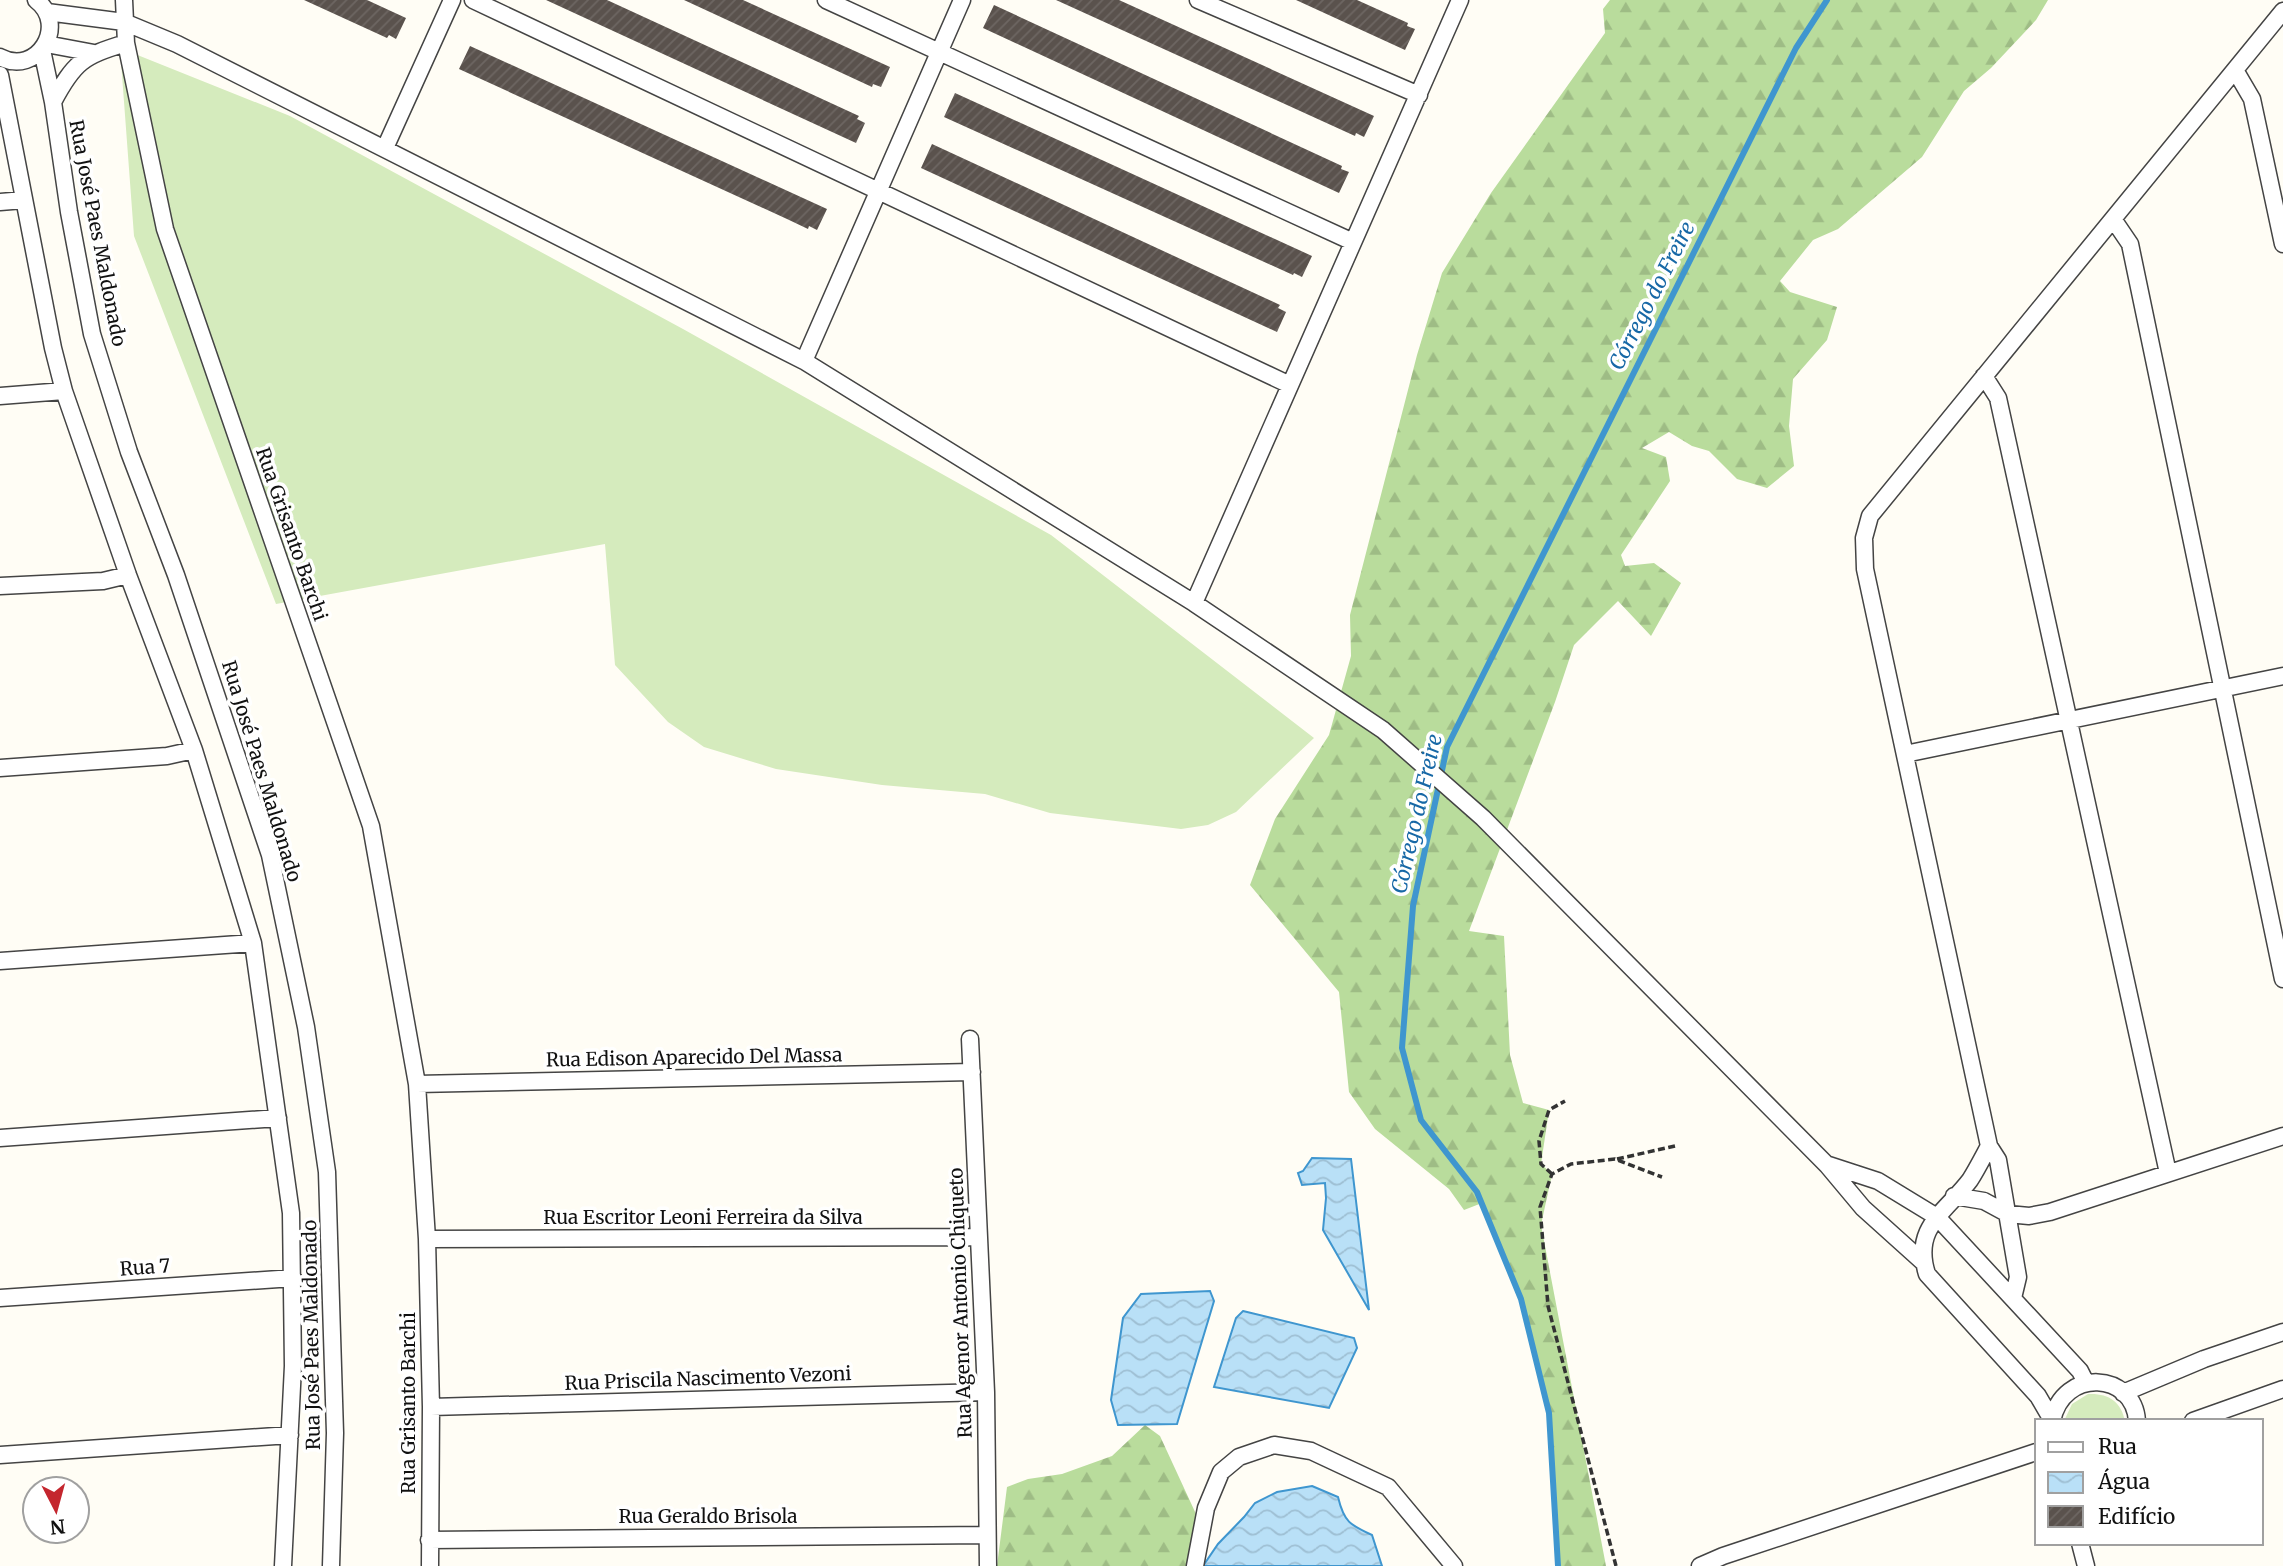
<svg xmlns="http://www.w3.org/2000/svg" width="2283" height="1566" viewBox="0 0 2283 1566" font-family="Merriweather,serif">
  <style>
    .grass { fill: #d5ebbd }
    .forest { fill: url(#forest-firs) }
    .water { fill: url(#water-waves); stroke: #3f96cf; stroke-width: 2 }
    .lines { fill: none; stroke-linecap: round; stroke-linejoin: round }
    .stream { stroke: #3f96cf; stroke-width: 6 }
    .building { fill: url(#building-hatch) }
    .minor-casing { stroke: #444; stroke-width: 19 }
    .path { stroke: #333; stroke-width: 3.5; stroke-dasharray: 7 3.5; stroke-linecap: butt }
    .minor { stroke: #fff; stroke-width: 16 }
    .labels { text-anchor: middle; stroke-width: 7; stroke-linejoin: round; paint-order: stroke }
    .street-label { font-size: 19px; fill: #111; stroke: #fff }
    .water-label { font-size: 21px; font-style: italic; fill: #1768a6; stroke: #fff }
  </style>
  <defs>
    <pattern id="forest-firs" width="22" height="20" patternUnits="userSpaceOnUse" patternTransform="scale(1.75)"><rect width="22" height="20" fill="#b9dc9c"/><path d="M5 1l3.5 6h-7zM16 11l3.5 6h-7z" fill="#9ebc85"/></pattern>
    <pattern id="water-waves" width="16" height="10" patternUnits="userSpaceOnUse" patternTransform="scale(1.75)"><rect width="16" height="10" fill="#b9e0f7"/><path d="M0 5q4-4 8 0t8 0" fill="none" stroke="#9ebfd3"/></pattern>
    <pattern id="building-hatch" width="6" height="6" patternUnits="userSpaceOnUse" patternTransform="scale(1.75)"><rect width="6" height="6" fill="#5a524d"/><path d="M-1 1l2-2M0 6l6-6M5 7l2-2" fill="none" stroke="#6d6662"/></pattern>
  </defs>
  <rect width="100%" height="100%" fill="#fffdf5"/>
  <path class="grass" d="M 120,48 L 290,116 L 683,329 L 1051,535 L 1314,738 L 1236,812 L 1208,825 L 1181,829 L 1050,813 L 985,794 L 882,785 L 776,769 L 704,747 L 668,722 L 615,665 L 605,544 L 276,604 L 134,236 Z
    M 2088,1394 C 2108,1393 2121,1401 2125,1421 L 2064,1421 L 2072,1404 Z"/>
  <path class="forest" d="M 1610,0 L 2048,0 L 2036,20 L 1991,68 L 1964,91 L 1922,157 L 1838,229 L 1813,240 L 1780,281 L 1790,292 L 1837,307 L 1827,340 L 1793,379 L 1789,426 L 1794,466 L 1767,488 L 1737,479 L 1709,451 L 1692,446 L 1669,432 L 1642,448 L 1666,457 L 1670,481 L 1621,555 L 1625,566 L 1654,563 L 1681,583 L 1651,636 L 1618,601 L 1574,645 L 1555,702 L 1469,931 L 1504,936 L 1510,1055 L 1523,1103 L 1549,1110 L 1541,1164 L 1552,1174 L 1541,1225 L 1606,1566 L 1558,1566 L 1549,1413 L 1521,1299 L 1482,1203 L 1464,1210 L 1449,1189 L 1375,1129 L 1349,1092 L 1339,992 L 1250,885 L 1275,819 L 1329,735 L 1351,656 L 1350,615 L 1417,355 L 1442,273 L 1491,193 L 1605,33 L 1603,9 Z
    M 1145,1425 L 1160,1436 L 1208,1540 L 1199,1566 L 997,1566 L 1007,1487 L 1028,1479 L 1062,1474 L 1112,1456 Z"/>
  <path class="water" d="M 1312,1158 L 1351,1159 L 1369,1310 L 1323,1230 L 1326,1198 L 1325,1183 L 1302,1185 L 1298,1173 L 1303,1171 Z
    M 1210,1291 L 1214,1301 L 1177,1424 L 1118,1425 L 1111,1400 L 1123,1318 L 1141,1294 Z
    M 1243,1311 L 1354,1338 L 1357,1348 L 1329,1408 L 1214,1387 L 1236,1318 Z
    M 1312,1486 L 1338,1497 C 1344,1522 1350,1525 1372,1535 L 1382,1566 L 1203,1566 L 1218,1544 L 1244,1517 L 1255,1503 L 1277,1492 Z"/>
  <g class="lines">
    <path class="stream" d="M 1558,1566 L 1549,1413 L 1521,1299 L 1477,1192 L 1421,1120 L 1402,1048 L 1413,906 L 1447,747 L 1796,48 L 1827,0"/>
  </g>
  <path class="building" d="M 304,0 L 367,0 L 406,18 L 396,39 L 389,35 L 387,38 Z
    M 546,0 L 607,0 L 859,116 L 857,119 L 865,123 L 856,143 Z
    M 684,0 L 743,0 L 890,67 L 881,87 L 873,84 L 872,87 Z
    M 1056,0 L 1119,0 L 1374,116 L 1364,137 L 1356,133 L 1355,136 Z
    M 1296,0 L 1357,0 L 1408,23 L 1407,26 L 1415,29 L 1405,50 Z
    M 994,5 L 1342,166 L 1341,169 L 1349,172 L 1339,193 L 983,28 Z
    M 470,46 L 827,209 L 817,230 L 809,226 L 808,229 L 787,219 L 459,69 Z
    M 955,93 L 1312,256 L 1302,277 L 1294,273 L 1293,275 L 944,117 Z
    M 932,144 L 1280,305 L 1278,308 L 1286,312 L 1277,332 L 921,168 Z"/>
  <g class="lines">
    <g class="minor-casing">
      <path id="minor" d="M 124,0 L 126,43 L 165,229 L 371,826 L 417,1084 L 427,1239 L 431,1407 L 430,1566
        M 473,0 L 1290,385
        M 826,0 L 1353,242
        M 1198,0 L 1419,95
        M 47,12 L 124,22 L 177,44 L 804,361 L 1194,603 L 1383,730 L 1483,818 L 1827,1165 L 1863,1208 L 1923,1262
        M 46,44 L 94,53
        M 42,50 L 53,102 L 69,212 L 92,334 L 129,452 L 176,575 L 270,855 L 306,1027 L 327,1172 L 335,1433 L 331,1566
        M 0,57 C 37,77 69,25 36,0
        M 2235,70 L 2252,99 L 2283,244
        M 0,75 L 53,348 L 64,391 L 128,575 L 194,750 L 253,943 L 291,1213 L 293,1366 L 283,1566
        M 53,102 C 74,62 83,56 126,43
        M 385,148 L 452,0
        M 0,202 L 24,200
        M 2113,219 L 2130,244 L 2283,979
        M 804,361 L 962,0
        M 1984,376 L 1998,398 L 2168,1173
        M 0,396 L 64,391
        M 0,586 L 103,581 L 128,575
        M 1194,603 L 1460,0
        M 1905,754 L 2283,676
        M 0,768 L 167,756 L 194,750
        M 0,961 L 253,943
        M 970,1039 L 986,1392 L 988,1566
        M 417,1084 L 972,1072
        M 0,1138 L 278,1118
        M 1989,1146 C 1983,1157 1977,1169 1970,1180 C 1946,1212 1912,1227 1927,1274 L 2038,1396 L 2052,1420
        M 1829,1165 L 1878,1181 L 1937,1217 L 2080,1371 L 2086,1383
        M 1954,1196 L 1984,1201 L 2008,1214 L 2029,1216 L 2050,1212 L 2283,1136
        M 427,1239 L 979,1237
        M 0,1298 L 293,1278
        M 2013,1298 L 2018,1277 L 1998,1160 L 1989,1146 L 1865,569 L 1864,538 L 1870,516 L 2283,11
        M 2123,1393 L 2204,1359 L 2283,1332
        M 431,1407 L 986,1392
        M 2052,1421 C 2063,1367 2134,1372 2137,1421
        M 2193,1421 L 2283,1389
        M 0,1455 L 290,1435
        M 429,1540 L 987,1535
        M 2080,1543 L 2086,1566
        M 1195,1566 L 1206,1508 L 1221,1472 L 1239,1457 L 1274,1445 L 1311,1451 L 1388,1487 L 1454,1566
        M 1700,1566 L 1723,1556 L 2036,1452"/>
    </g>
    <path class="path" d="M 1617,1159 L 1675,1146
      M 1552,1174 L 1541,1164 L 1539,1141 L 1549,1110 L 1565,1101
      M 1616,1566 L 1548,1306 L 1540,1207 L 1552,1174 L 1571,1164 L 1615,1159 L 1662,1177"/>
    <use href="#minor" class="minor"/>
  </g>
  <g class="labels">
    <g class="street-label">
      <text transform="translate(98 233) rotate(79)" y="7">Rua José Paes Maldonado</text>
      <text transform="translate(292 534) rotate(71)" y="7">Rua Grisanto Barchi</text>
      <text transform="translate(262 771) rotate(73)" y="7">Rua José Paes Maldonado</text>
      <text transform="translate(694 1057) rotate(-1)" y="7">Rua Edison Aparecido Del Massa</text>
      <text x="703" y="1224">Rua Escritor Leoni Ferreira da Silva</text>
      <text transform="translate(145 1267) rotate(-4)" y="7">Rua 7</text>
      <text transform="translate(960 1303) rotate(-92)" y="7">Rua Agenor Antonio Chiqueto</text>
      <text transform="translate(311 1335) rotate(-91)" y="7">Rua José Paes Maldonado</text>
      <text transform="translate(708 1378) rotate(-2)" y="7">Rua Priscila Nascimento Vezoni</text>
      <text transform="translate(408 1403) rotate(-90)" y="7">Rua Grisanto Barchi</text>
      <text x="708" y="1523">Rua Geraldo Brisola</text>
    </g>
    <g class="water-label">
      <text transform="translate(1652 296) rotate(-63)" y="7">Córrego do Freire</text>
      <text transform="translate(1417 814) rotate(-77)" y="7">Córrego do Freire</text>
    </g>
  </g>
  <rect x="2035" y="1419" width="228" height="126" fill="#ffffff" stroke="#a0a0a0" stroke-width="2"/>
  <rect x="2048" y="1442" width="35" height="10" fill="#ffffff" stroke="#a0a0a0" stroke-width="2"/>
  <text x="2098" y="1454" font-size="21" fill="#111111">Rua</text>
  <rect x="2048" y="1472" width="35" height="21" fill="url(#water-waves)" stroke="#a0a0a0" stroke-width="2"/>
  <text x="2098" y="1489" font-size="21" fill="#111111">Água</text>
  <rect x="2048" y="1506" width="35" height="21" fill="url(#building-hatch)" stroke="#a0a0a0" stroke-width="2"/>
  <text x="2098" y="1524" font-size="21" fill="#111111">Edifício</text>
  <g transform="translate(56 1510) rotate(174)"><circle r="33" fill="#ffffff" stroke="#a0a0a0" stroke-width="2"/>
  <path d="M0-5L12 26L0 18L-12 26Z" fill="#c4262e"/>
  <text y="-10" font-size="19" font-weight="bold" text-anchor="middle" fill="#111111">N</text>
  </g>
</svg>
